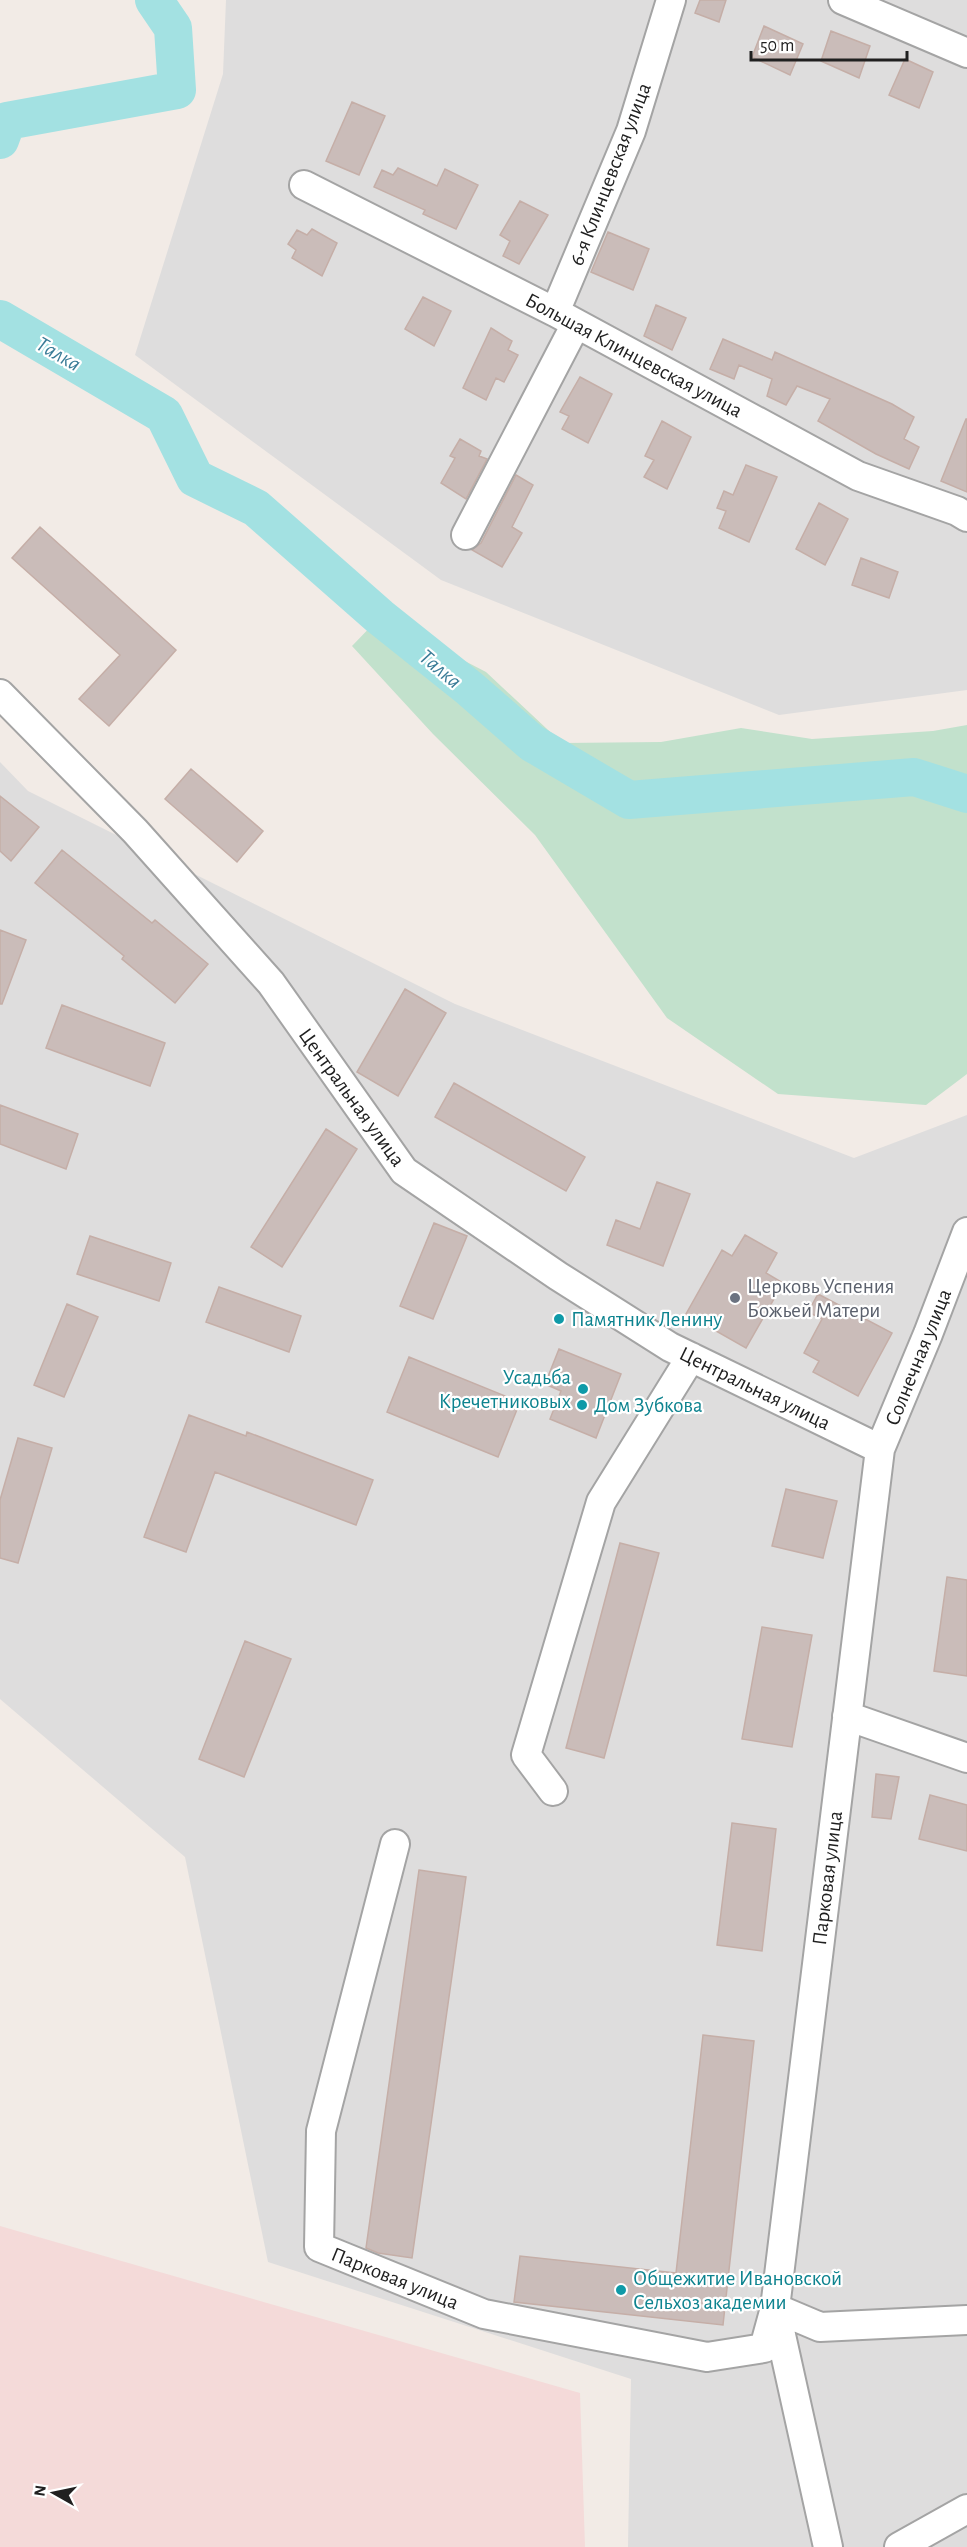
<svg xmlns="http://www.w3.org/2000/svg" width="967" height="2547" viewBox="0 0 967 2547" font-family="'Alegreya Sans',sans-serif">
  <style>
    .residential { fill: #dedddd }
    .military { fill: #f4dad9 }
    .wetland { fill: #c2e1cc }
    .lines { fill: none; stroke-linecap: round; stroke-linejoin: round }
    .river { stroke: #a3e1e2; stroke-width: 38 }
    .building { fill: #cabcb9; stroke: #c5aea7; stroke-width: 1.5 }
    .minor-casing { stroke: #a4a4a4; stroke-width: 32 }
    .minor { stroke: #fff; stroke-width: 28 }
    .worship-dot { fill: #6b7280; stroke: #fff; stroke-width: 2 }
    .culture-dot { fill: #0f9aa8; stroke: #fff; stroke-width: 2 }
    .labels { text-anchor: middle; stroke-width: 4.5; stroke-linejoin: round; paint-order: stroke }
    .street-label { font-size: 21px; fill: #202020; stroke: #fff }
    .worship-label { font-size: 21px; fill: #5b616d; stroke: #fff; text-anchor: start }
    .culture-label { font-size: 21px; fill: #0d838f; stroke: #fff; text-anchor: start }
    .water-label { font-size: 22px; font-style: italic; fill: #3a7c97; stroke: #fff }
  </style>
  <rect width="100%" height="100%" fill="#f2ebe6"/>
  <path class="residential" d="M 226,0 L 967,0 L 967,690 L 779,715 L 441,580 L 135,355 L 223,74 Z
    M 0,762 L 28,791 L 455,1004 L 854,1158 L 967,1115 L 967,2547 L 628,2547 L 631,2379 L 268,2262 L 185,1857 L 0,1699 Z"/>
  <path class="military" d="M 0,2226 L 580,2393 L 585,2547 L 0,2547 Z"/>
  <path class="wetland" d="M 380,617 L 486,672 L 562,743 L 661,742 L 741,728 L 812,739 L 933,731 L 967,725 L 967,1074 L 926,1105 L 778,1094 L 667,1018 L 535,835 L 433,734 L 352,646 Z"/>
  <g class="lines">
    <path class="river" d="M 0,140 L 7,121 L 177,90 L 173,28 L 154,0
      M 0,319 L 164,415 L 195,478 L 256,508 L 380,617 L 469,688 L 532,743 L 629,800 L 914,777 L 967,794"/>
  </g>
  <path class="building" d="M 700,0 L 726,0 L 719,22 L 695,13 Z
    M 764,26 L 803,44 L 790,75 L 752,57 Z
    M 831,31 L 870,46 L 859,78 L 821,61 Z
    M 905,59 L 933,72 L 919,108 L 889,95 Z
    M 352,102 L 385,116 L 359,175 L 326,161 Z
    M 398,168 L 437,186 L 445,169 L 478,185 L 456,229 L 423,214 L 425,210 L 374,187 L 382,170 L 393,175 Z
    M 520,201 L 548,215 L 519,264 L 503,256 L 510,241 L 500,235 Z
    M 312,229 L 337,243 L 322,276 L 292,258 L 296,250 L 288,244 L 297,230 L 307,235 Z
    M 608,232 L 649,249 L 633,290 L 591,272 Z
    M 423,297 L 451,311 L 434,346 L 405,329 Z
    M 656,305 L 686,318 L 672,350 L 644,336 Z
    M 491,328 L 512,341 L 508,350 L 518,355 L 504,382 L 496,378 L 486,400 L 463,388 Z
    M 723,339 L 772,360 L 775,352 L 892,404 L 914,417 L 904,439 L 919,447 L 909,469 L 876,454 L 818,421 L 830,399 L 797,386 L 786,405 L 767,396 L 772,379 L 739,365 L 734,379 L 710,369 Z
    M 580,377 L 612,394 L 588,443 L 562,429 L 569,416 L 560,412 Z
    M 966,419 L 967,419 L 967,492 L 941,481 Z
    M 662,421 L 691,437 L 667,489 L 644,477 L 654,460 L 645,456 Z
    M 460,439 L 481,451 L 479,456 L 487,459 L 466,499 L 441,483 L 455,458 L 450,456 Z
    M 746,465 L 777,477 L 749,542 L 719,528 L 726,511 L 717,508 L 724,491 L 733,495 Z
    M 516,475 L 533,485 L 512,527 L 522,533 L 502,567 L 472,550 L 481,543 Z
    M 819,503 L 848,519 L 825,565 L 796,549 Z
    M 40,527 L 176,650 L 109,726 L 79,699 L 120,655 L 12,558 Z
    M 861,558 L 898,572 L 889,598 L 852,585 Z
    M 191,769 L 263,831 L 237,862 L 165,799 Z
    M 0,796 L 39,827 L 11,861 L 0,851 Z
    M 62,850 L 152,923 L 155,920 L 208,964 L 175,1003 L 122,959 L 124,956 L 35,883 Z
    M 0,930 L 26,940 L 2,1004 L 0,1004 Z
    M 405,989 L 446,1013 L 398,1096 L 357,1072 Z
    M 62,1005 L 165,1043 L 150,1086 L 46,1048 Z
    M 454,1083 L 585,1157 L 566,1191 L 435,1117 Z
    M 0,1105 L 78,1134 L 66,1169 L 0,1144 Z
    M 326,1129 L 357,1149 L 282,1267 L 251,1247 Z
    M 657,1182 L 690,1194 L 663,1266 L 607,1245 L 616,1220 L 640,1229 Z
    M 434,1223 L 467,1236 L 433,1319 L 400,1306 Z
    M 745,1235 L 777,1253 L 766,1273 L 783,1283 L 746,1348 L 686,1314 L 722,1250 L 732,1256 Z
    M 90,1236 L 171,1263 L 159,1301 L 77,1274 Z
    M 219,1287 L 301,1316 L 289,1352 L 206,1322 Z
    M 818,1294 L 892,1333 L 858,1396 L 813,1372 L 819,1361 L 804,1353 L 822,1319 L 808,1312 Z
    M 67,1304 L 98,1317 L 64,1397 L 34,1385 Z
    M 559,1349 L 621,1374 L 596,1438 L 550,1419 L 561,1391 L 545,1384 Z
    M 409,1357 L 520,1402 L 498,1457 L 387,1412 Z
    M 189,1415 L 246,1436 L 247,1432 L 373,1480 L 356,1525 L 215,1472 L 186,1552 L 144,1537 Z
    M 18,1438 L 52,1448 L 18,1563 L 0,1558 L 0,1500 Z
    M 786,1489 L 837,1501 L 823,1558 L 772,1546 Z
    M 620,1543 L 659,1553 L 604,1758 L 566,1748 Z
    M 947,1577 L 967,1580 L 967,1676 L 934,1671 Z
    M 762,1627 L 812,1635 L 792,1747 L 742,1739 Z
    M 245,1641 L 291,1659 L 244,1777 L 199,1759 Z
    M 876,1774 L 899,1777 L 891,1819 L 872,1817 Z
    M 930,1795 L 967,1805 L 967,1851 L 919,1839 Z
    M 732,1823 L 776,1829 L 762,1951 L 717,1945 Z
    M 419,1870 L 466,1877 L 412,2258 L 378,2253 L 366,2248 Z
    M 703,2035 L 754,2041 L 723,2325 L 514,2302 L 520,2256 L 676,2273 Z"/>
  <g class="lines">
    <g class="minor-casing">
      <path id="minor" d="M 843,0 L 967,53
        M 304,185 L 555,312 L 858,476 L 957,511 L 967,517
        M 555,312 L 631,131 L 671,0
        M 466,535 L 576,324
        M 0,694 L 135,831 L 271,983 L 404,1171 L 558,1276 L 670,1347 L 880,1449
        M 847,1716 L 967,1758
        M 553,1791 L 526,1755 L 601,1502 L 691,1357
        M 395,1844 L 321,2131 L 319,2247 L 484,2314 L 707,2357 L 764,2348 L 775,2308 L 820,2327 L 967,2320
        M 828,2547 L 775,2308 L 880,1449 L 928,1334 L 967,1232
        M 899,2547 L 967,2509"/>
    </g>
    <use href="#minor" class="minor"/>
  </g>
  <circle class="worship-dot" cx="735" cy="1298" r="6"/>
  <g class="culture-dot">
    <circle cx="559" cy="1319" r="6"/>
    <circle cx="583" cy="1389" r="6"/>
    <circle cx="582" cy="1405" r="6"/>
    <circle cx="621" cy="2290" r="6"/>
  </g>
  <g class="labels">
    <g class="street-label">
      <text transform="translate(610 174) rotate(-69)" y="7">6-я Клинцевская улица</text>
      <text transform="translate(634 355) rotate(28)" y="7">Большая Клинцевская улица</text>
      <text transform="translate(352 1097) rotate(54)" y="7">Центральная улица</text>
      <text transform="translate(918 1357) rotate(-68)" y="7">Солнечная улица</text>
      <text transform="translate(755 1388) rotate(26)" y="7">Центральная улица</text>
      <text transform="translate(827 1878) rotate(-83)" y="7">Парковая улица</text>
      <text transform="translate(395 2278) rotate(22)" y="7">Парковая улица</text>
    </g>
    <g class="worship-label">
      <text x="747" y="1293">Церковь Успения<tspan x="747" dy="24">Божьей Матери</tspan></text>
    </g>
    <g class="culture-label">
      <text x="571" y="1326">Памятник Ленину</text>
      <text x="571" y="1384" text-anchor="end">Усадьба<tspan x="571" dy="24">Кречетниковых</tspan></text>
      <text x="594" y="1412">Дом Зубкова</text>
      <text x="633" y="2285">Общежитие Ивановской<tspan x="633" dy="24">Сельхоз академии</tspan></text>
    </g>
    <g class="water-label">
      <text transform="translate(59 353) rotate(30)" y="8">Талка</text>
      <text transform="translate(441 668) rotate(40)" y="8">Талка</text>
    </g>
  </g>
  <g transform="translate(54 2493) rotate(279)" stroke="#ffffff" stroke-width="4.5" paint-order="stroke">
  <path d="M0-4.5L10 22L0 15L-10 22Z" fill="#202020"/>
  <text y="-9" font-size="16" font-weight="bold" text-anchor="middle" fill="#202020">N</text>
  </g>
  <path d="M751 51v9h156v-9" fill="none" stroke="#202020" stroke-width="3"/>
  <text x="760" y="51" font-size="18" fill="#202020" stroke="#ffffff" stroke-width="4.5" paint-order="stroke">50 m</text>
</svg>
